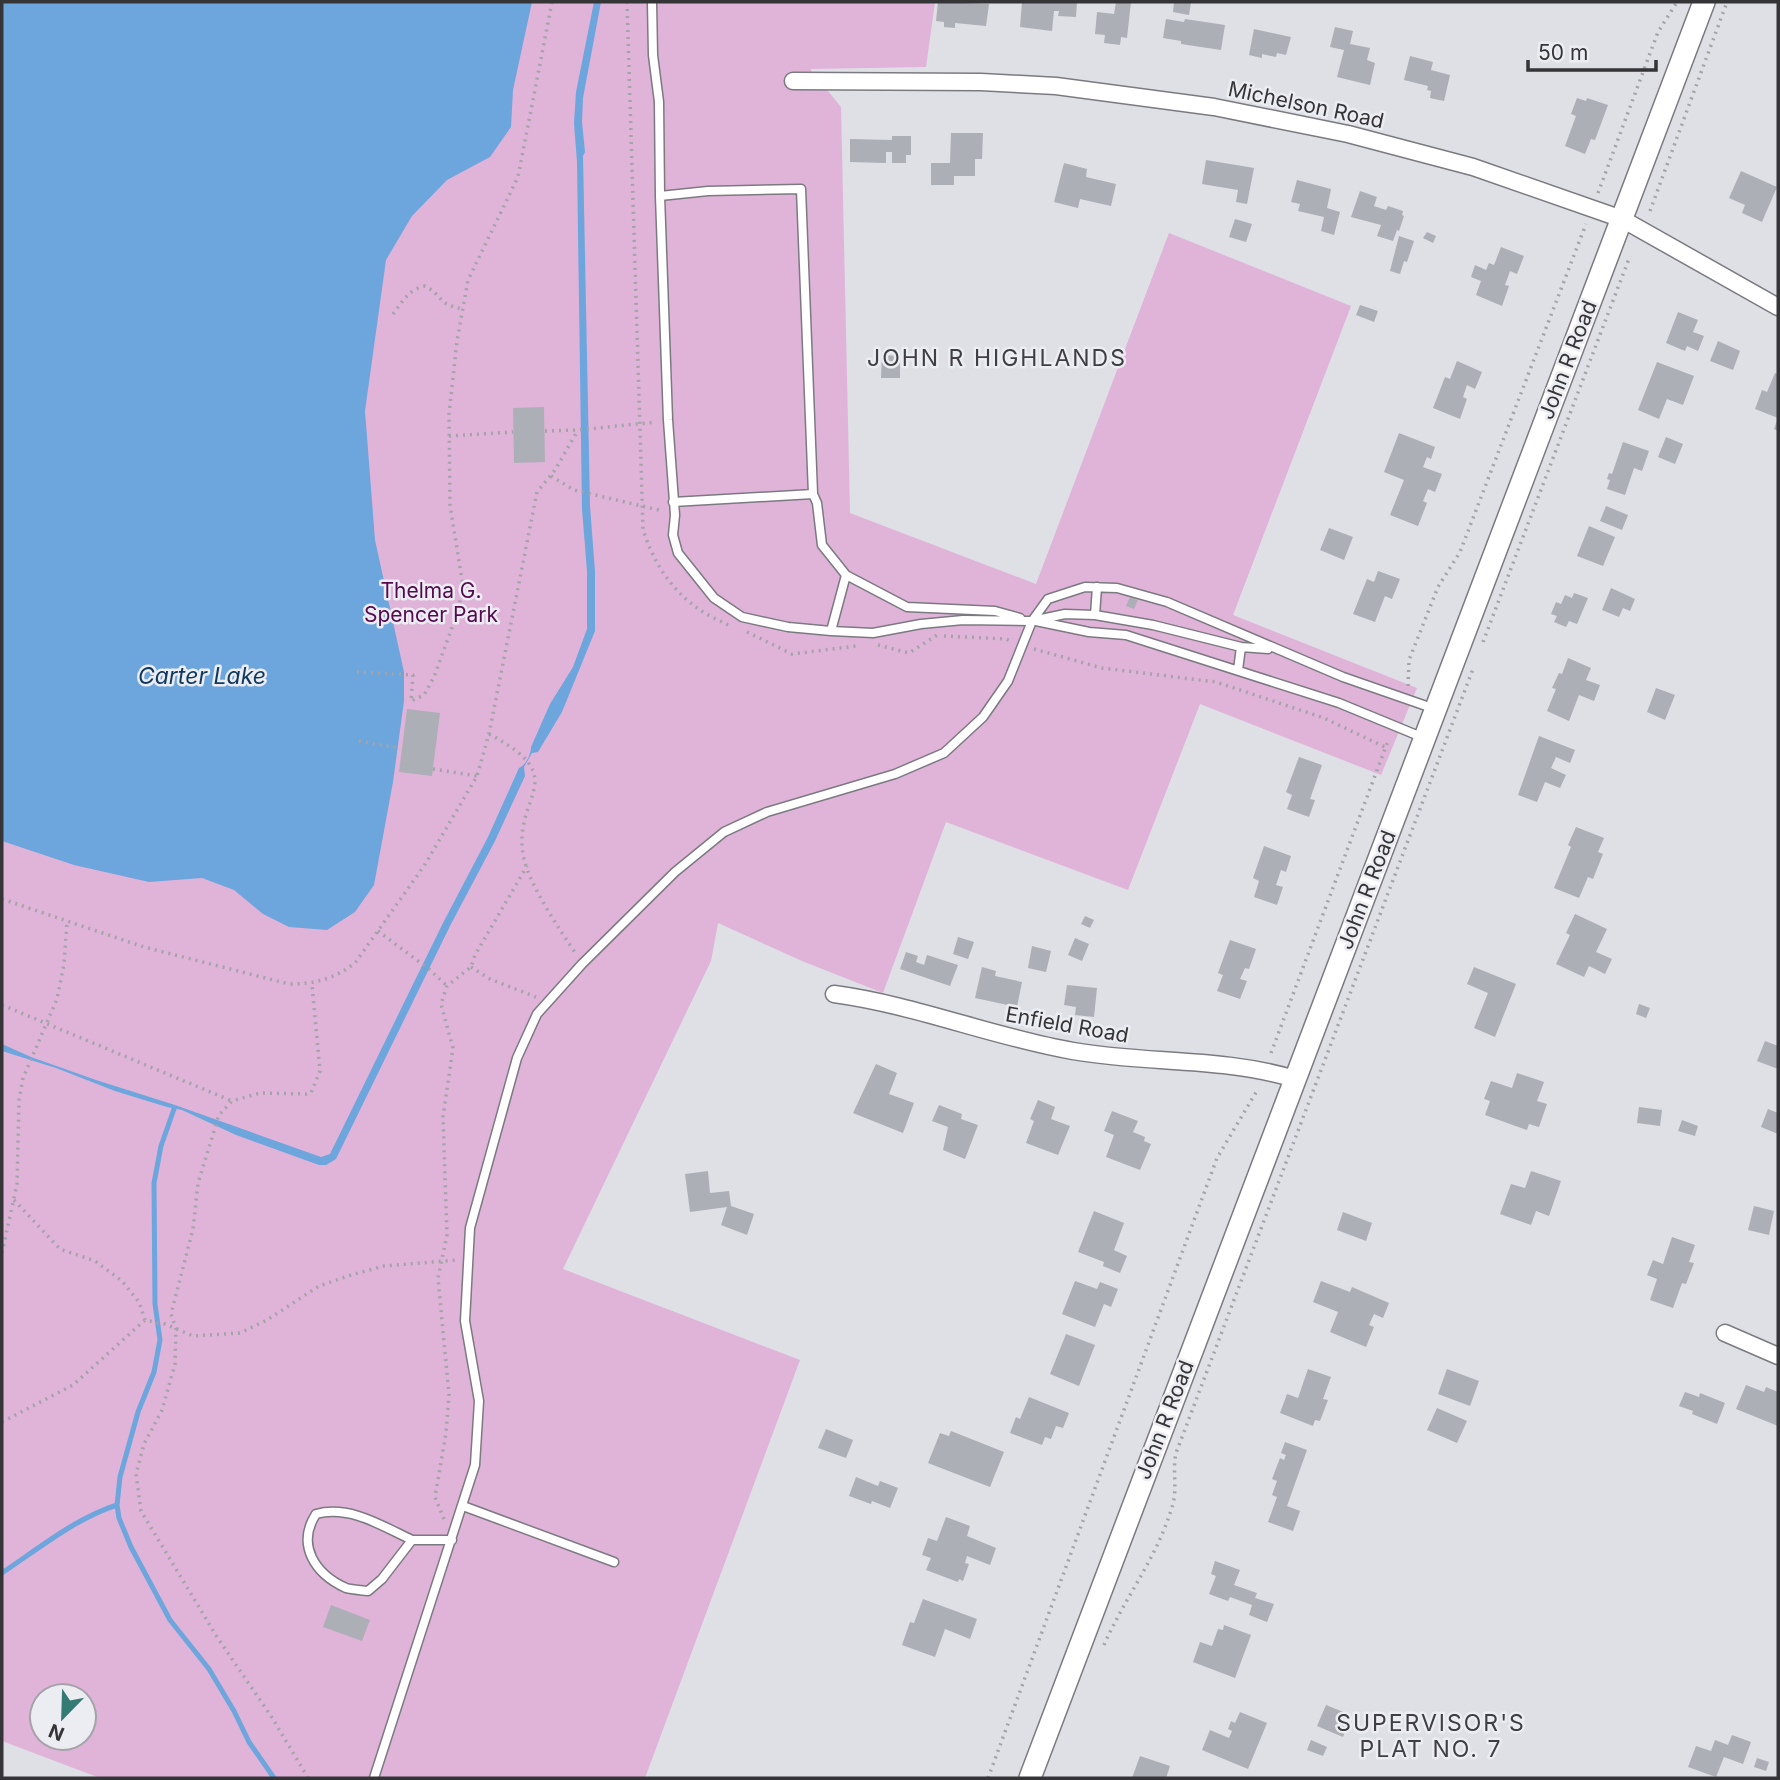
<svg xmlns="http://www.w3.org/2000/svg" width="1780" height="1780" viewBox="0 0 1780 1780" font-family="Inter,sans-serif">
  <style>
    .green { fill: #e0b3d9; fill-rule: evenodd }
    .water { fill: #6da6dd }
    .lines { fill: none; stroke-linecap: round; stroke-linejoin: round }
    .stream { stroke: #6da6dd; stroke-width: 5 }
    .building { fill: #adafb6 }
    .lane-casing { stroke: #7b7a81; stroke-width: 11 }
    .street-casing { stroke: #7b7a81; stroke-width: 19 }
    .secondary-casing { stroke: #7b7a81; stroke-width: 24 }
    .path { stroke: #a3a3a8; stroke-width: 3.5; stroke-dasharray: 2 5; stroke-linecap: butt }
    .lane { stroke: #fff; stroke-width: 8 }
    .street { stroke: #fff; stroke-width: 16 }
    .secondary { stroke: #fff; stroke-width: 21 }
    .labels { text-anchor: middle; stroke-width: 5; stroke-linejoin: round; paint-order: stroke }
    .street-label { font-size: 21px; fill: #353537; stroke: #ececf3 }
    .park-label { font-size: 21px; fill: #550a4f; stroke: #ececf3 }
    .neighbourhood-label { font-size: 23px; letter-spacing: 2px; fill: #3e3e43; stroke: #ececf3 }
    .water-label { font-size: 23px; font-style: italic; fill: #0e385d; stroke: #ececf3 }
  </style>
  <rect width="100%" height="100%" fill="#dfdfe6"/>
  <path class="green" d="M 2,2 L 935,2 L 926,67 L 810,69 L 841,107 L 850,513 L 1036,584 L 1169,233 L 1351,306 L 1233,615 L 1417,688 L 1381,775 L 1200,704 L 1128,890 L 946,822 L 883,993 L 802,961 L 718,923 L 711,961 L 563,1269 L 800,1360 L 645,1778 L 100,1778 L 2,1741 ZM 42,1696 L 84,1696 L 84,1738 L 42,1738 Z"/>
  <path class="water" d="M 2,2 L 532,2 L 513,90 L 511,127 L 490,157 L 447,180 L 412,216 L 386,260 L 365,411 L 375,540 L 404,672 L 404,701 L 393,782 L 374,885 L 355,912 L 327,930 L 289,927 L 263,914 L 234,890 L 202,878 L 149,882 L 74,865 L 2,841 Z
    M 594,2 L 601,2 L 583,98 L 582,122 L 585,152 L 583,156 L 590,506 L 595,571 L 595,631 L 562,712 L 538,752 L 532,753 L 524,767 L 525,776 L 495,841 L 450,926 L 336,1159 L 326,1165 L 319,1165 L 236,1135 L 182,1110 L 167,1107 L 115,1091 L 56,1068 L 2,1051 L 2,1044 L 31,1057 L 96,1080 L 175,1105 L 321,1157 L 330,1154 L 443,923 L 488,837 L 519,768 C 526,765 531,754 531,747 L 550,704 L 573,667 L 587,629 L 587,571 L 582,509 L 577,162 L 574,123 L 576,92 Z"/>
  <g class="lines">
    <path class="stream" d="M 174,1109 L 161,1146 L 154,1183 L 155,1304 L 160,1340 L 154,1372 L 138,1412 L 120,1477 L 117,1505 L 119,1518 L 131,1547 L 170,1620 L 209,1669 L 234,1711 L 249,1742 L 274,1778
      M 2,1573 C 38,1549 76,1518 117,1505"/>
  </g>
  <path class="building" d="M 938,2 L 989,4 L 986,26 L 955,23 L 955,28 L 944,27 L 944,22 L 936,21 Z
    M 1022,2 L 1077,2 L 1076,17 L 1058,16 L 1059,11 L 1054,11 L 1052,31 L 1020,27 Z
    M 1116,2 L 1131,2 L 1127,38 L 1121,37 L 1120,45 L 1104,43 L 1105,35 L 1095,34 L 1097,12 L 1114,14 Z
    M 1174,2 L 1191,2 L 1189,15 L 1173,12 Z
    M 1166,19 L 1184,22 L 1185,19 L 1225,25 L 1221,50 L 1181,44 L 1181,41 L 1163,38 Z
    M 1335,27 L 1353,31 L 1350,44 L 1370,48 L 1367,60 L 1375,63 L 1370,85 L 1337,77 L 1344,50 L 1330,47 Z
    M 1254,29 L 1291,37 L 1286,55 L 1277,53 L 1276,57 L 1262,54 L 1262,58 L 1249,55 Z
    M 1410,56 L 1433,62 L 1431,70 L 1450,75 L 1444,101 L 1430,98 L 1431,91 L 1427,90 L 1428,86 L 1404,80 Z
    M 1577,98 L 1586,101 L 1587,98 L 1608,105 L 1595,140 L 1591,139 L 1585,154 L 1565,146 L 1576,116 L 1571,114 Z
    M 951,133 L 983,133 L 982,159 L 975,159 L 975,176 L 954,176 L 954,185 L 931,185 L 931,163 L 950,163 Z
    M 892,136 L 911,136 L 911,155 L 906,155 L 906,163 L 892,163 L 892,152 L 886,152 L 886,163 L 850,162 L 850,139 L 892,140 Z
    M 1206,160 L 1254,168 L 1247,204 L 1236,202 L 1238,190 L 1202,184 Z
    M 1064,163 L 1087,169 L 1086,177 L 1116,184 L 1111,206 L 1080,199 L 1078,208 L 1054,202 Z
    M 1741,171 L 1777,187 L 1762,222 L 1742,213 L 1745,205 L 1729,198 Z
    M 1297,180 L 1331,189 L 1327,208 L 1340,212 L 1334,235 L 1321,231 L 1324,217 L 1298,211 L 1300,204 L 1291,202 Z
    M 1360,191 L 1377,197 L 1374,206 L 1386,210 L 1388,206 L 1403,211 L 1402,215 L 1404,216 L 1399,231 L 1397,230 L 1393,241 L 1377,236 L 1381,225 L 1351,217 Z
    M 1235,219 L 1252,224 L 1246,242 L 1229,237 Z
    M 1427,232 L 1436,236 L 1433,243 L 1423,238 Z
    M 1399,236 L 1414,241 L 1407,262 L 1404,261 L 1400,274 L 1390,271 Z
    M 1501,247 L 1524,256 L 1517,274 L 1510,271 L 1505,285 L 1509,286 L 1502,306 L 1476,295 L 1481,281 L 1471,277 L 1475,265 L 1486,270 L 1489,263 L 1494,265 Z
    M 1360,305 L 1378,311 L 1374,322 L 1356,315 Z
    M 1678,312 L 1698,320 L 1693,332 L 1704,336 L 1698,351 L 1687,346 L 1685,351 L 1666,343 Z
    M 1718,341 L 1740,351 L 1733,370 L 1710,361 Z
    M 882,355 L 900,356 L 900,378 L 881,378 Z
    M 1457,361 L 1482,372 L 1475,389 L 1467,385 L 1463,397 L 1467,399 L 1460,419 L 1433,408 L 1445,377 L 1450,379 Z
    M 1657,362 L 1694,376 L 1683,405 L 1667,399 L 1659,419 L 1638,410 Z
    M 1775,373 L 1778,374 L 1778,431 L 1774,429 L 1778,418 L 1755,409 L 1762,390 L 1767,392 Z
    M 544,407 L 545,462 L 514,463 L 513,408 Z
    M 1399,433 L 1435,447 L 1431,459 L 1427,457 L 1423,467 L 1442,474 L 1435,492 L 1428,489 L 1423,501 L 1427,503 L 1418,526 L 1390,515 L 1404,480 L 1384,472 Z
    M 1666,437 L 1683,444 L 1675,464 L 1658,457 Z
    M 1623,442 L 1649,451 L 1642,471 L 1634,468 L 1625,495 L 1607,489 L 1610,480 L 1607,479 L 1609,473 L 1612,474 Z
    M 1606,506 L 1628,515 L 1622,530 L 1600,521 Z
    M 1589,526 L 1615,537 L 1603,566 L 1577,556 Z
    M 1329,528 L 1353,537 L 1344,560 L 1320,550 Z
    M 1378,571 L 1400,579 L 1392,599 L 1385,596 L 1375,622 L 1353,614 L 1367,579 L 1374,582 Z
    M 1611,588 L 1635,599 L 1630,611 L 1623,608 L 1619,617 L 1602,610 Z
    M 1574,593 L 1588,598 L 1577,624 L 1569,621 L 1566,627 L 1554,622 L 1557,616 L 1551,614 L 1556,602 L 1561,604 L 1565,595 L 1572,598 Z
    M 1130,597 L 1138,600 L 1134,609 L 1126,606 Z
    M 1568,658 L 1591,668 L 1586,680 L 1600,685 L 1594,701 L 1579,695 L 1569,721 L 1547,711 L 1556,689 L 1552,688 L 1559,673 L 1562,674 Z
    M 1656,688 L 1675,695 L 1665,720 L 1647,712 Z
    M 407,709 L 440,713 L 432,776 L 399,772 Z
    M 1539,736 L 1575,750 L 1570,763 L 1556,757 L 1551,768 L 1566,775 L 1560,788 L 1545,782 L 1537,802 L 1518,795 Z
    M 1299,757 L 1322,765 L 1310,799 L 1315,800 L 1309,817 L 1287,809 L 1292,795 L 1286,792 Z
    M 1576,827 L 1604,838 L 1598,852 L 1603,854 L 1593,879 L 1588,877 L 1579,898 L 1554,888 L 1571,847 L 1568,845 Z
    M 1264,846 L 1291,856 L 1286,872 L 1281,870 L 1276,885 L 1283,887 L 1277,905 L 1254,897 L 1259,881 L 1253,878 Z
    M 1575,914 L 1607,929 L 1596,952 L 1612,959 L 1605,974 L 1589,966 L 1584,977 L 1556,964 L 1570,935 L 1566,933 Z
    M 1085,916 L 1094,920 L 1090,928 L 1081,924 Z
    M 958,937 L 974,942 L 968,959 L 953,954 Z
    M 1075,938 L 1089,944 L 1082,961 L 1068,955 Z
    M 1230,940 L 1256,949 L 1249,969 L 1245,968 L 1240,979 L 1247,981 L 1240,999 L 1217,991 L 1223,975 L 1218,973 Z
    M 1032,946 L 1051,951 L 1046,972 L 1028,968 Z
    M 906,952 L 918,956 L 916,962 L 924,965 L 927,955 L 958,965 L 950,986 L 900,969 Z
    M 982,967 L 996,971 L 995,976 L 1022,982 L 1017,1007 L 975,998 Z
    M 1474,967 L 1516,984 L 1495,1037 L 1474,1028 L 1488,993 L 1467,984 Z
    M 1067,985 L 1097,988 L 1094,1017 L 1075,1015 L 1076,1007 L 1064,1005 Z
    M 1639,1004 L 1650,1008 L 1646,1018 L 1636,1014 Z
    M 1765,1041 L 1778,1046 L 1778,1069 L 1757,1061 Z
    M 876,1064 L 897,1073 L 889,1094 L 914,1103 L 903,1133 L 853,1113 Z
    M 1517,1073 L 1544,1082 L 1537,1101 L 1547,1104 L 1539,1127 L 1529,1124 L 1527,1130 L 1485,1115 L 1490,1101 L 1484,1099 L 1491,1081 L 1512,1088 Z
    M 1038,1100 L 1055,1107 L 1051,1119 L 1070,1126 L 1058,1155 L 1026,1143 L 1034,1121 L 1030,1119 Z
    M 939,1105 L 962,1114 L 961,1119 L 978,1125 L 965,1159 L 943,1150 L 948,1127 L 932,1121 Z
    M 1639,1107 L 1662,1110 L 1660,1126 L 1637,1123 Z
    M 1768,1109 L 1778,1113 L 1778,1134 L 1761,1127 Z
    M 1112,1111 L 1138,1121 L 1133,1132 L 1145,1137 L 1144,1141 L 1151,1144 L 1140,1170 L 1106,1157 L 1114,1135 L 1104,1131 Z
    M 1682,1120 L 1698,1126 L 1695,1136 L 1678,1131 Z
    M 708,1171 L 710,1193 L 729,1191 L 731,1206 L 754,1214 L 747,1235 L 721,1225 L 727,1207 L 690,1212 L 685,1174 Z
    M 1531,1171 L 1561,1181 L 1549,1216 L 1536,1211 L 1531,1225 L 1500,1214 L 1511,1184 L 1525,1188 Z
    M 1754,1206 L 1774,1211 L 1769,1235 L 1748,1230 Z
    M 1094,1211 L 1124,1223 L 1114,1250 L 1127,1256 L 1120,1273 L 1103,1266 L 1104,1262 L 1078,1252 Z
    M 1343,1212 L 1372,1223 L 1366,1241 L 1337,1230 Z
    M 1672,1237 L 1695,1245 L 1689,1262 L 1694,1263 L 1686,1284 L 1682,1283 L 1673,1308 L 1650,1300 L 1657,1279 L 1647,1275 L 1653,1260 L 1663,1264 Z
    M 1075,1281 L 1097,1289 L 1100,1282 L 1118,1289 L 1111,1307 L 1104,1304 L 1095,1327 L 1062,1314 Z
    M 1321,1281 L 1350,1292 L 1352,1287 L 1389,1303 L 1383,1318 L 1374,1314 L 1369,1325 L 1374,1327 L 1366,1347 L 1330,1332 L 1338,1312 L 1313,1302 Z
    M 1066,1334 L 1095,1345 L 1079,1386 L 1050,1374 Z
    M 1308,1369 L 1331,1377 L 1323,1399 L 1328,1400 L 1320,1421 L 1315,1420 L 1313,1426 L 1280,1413 L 1287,1394 L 1298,1398 Z
    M 1447,1369 L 1479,1381 L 1470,1406 L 1438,1394 Z
    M 1746,1385 L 1764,1392 L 1766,1387 L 1778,1392 L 1778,1426 L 1736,1409 Z
    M 1685,1392 L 1699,1397 L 1700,1393 L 1725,1403 L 1717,1424 L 1692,1414 L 1693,1411 L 1679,1406 Z
    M 1029,1397 L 1069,1413 L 1063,1428 L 1056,1426 L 1051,1439 L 1045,1437 L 1042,1445 L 1010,1433 L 1016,1417 L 1020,1419 Z
    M 1437,1408 L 1467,1421 L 1457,1443 L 1427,1430 Z
    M 826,1429 L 853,1440 L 846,1458 L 818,1448 Z
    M 951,1431 L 1004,1452 L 990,1487 L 928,1463 L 940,1433 L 949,1436 Z
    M 1285,1442 L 1307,1450 L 1287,1506 L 1300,1511 L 1293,1531 L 1268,1522 L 1277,1497 L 1272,1495 L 1277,1481 L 1272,1479 L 1280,1458 L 1284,1460 L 1286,1455 L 1281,1453 Z
    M 856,1477 L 878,1486 L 880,1481 L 898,1488 L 890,1508 L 872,1501 L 871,1504 L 849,1496 Z
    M 946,1517 L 970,1526 L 967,1536 L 996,1548 L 990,1565 L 967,1556 L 965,1563 L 969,1564 L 963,1581 L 959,1579 L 958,1582 L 926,1570 L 931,1558 L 922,1555 L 928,1538 L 937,1541 Z
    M 1215,1561 L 1240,1570 L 1234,1585 L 1257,1593 L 1255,1598 L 1274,1604 L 1267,1622 L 1249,1615 L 1252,1605 L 1230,1597 L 1228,1601 L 1209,1594 L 1216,1576 L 1211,1574 Z
    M 923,1599 L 977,1619 L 970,1639 L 945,1629 L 935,1657 L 902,1645 L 910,1622 L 914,1623 Z
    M 331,1605 L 370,1620 L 362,1641 L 323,1627 Z
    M 1224,1625 L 1251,1635 L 1235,1678 L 1193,1662 L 1200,1642 L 1212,1646 L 1218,1629 L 1223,1630 Z
    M 1326,1705 L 1351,1715 L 1343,1737 L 1317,1726 Z
    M 1240,1712 L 1267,1723 L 1248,1769 L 1202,1750 L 1210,1730 L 1229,1738 L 1232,1731 L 1228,1729 L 1231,1721 L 1235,1723 Z
    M 1732,1735 L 1751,1742 L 1743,1764 L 1724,1757 L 1716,1777 L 1688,1767 L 1696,1746 L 1711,1751 L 1715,1740 L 1728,1745 Z
    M 1311,1740 L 1327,1747 L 1323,1756 L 1307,1750 Z
    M 1140,1756 L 1170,1766 L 1166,1778 L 1132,1778 Z
    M 1757,1758 L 1769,1762 L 1766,1771 L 1754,1767 Z"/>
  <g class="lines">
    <g class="lane-casing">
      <path id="lane" d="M 652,2 L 653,55 L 659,102 L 660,196
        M 813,494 L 801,189 L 708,191 L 660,196 L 668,420 L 675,515 L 673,535 L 678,553 L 714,598 L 742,617 L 788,627 L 831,631 L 873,633 L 921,624 L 963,620 L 1032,621 L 1065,614 L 1095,615 L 1153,625 L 1241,647 L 1268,649
        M 673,502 L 813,494 L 817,503 L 822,545 L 846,575 L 907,607 L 995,611 L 1020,618
        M 1095,615 L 1097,587
        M 1036,621 L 1089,632 L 1126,635 L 1339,703 L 1424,738
        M 831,631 L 846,575
        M 1238,670 L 1241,647
        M 463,1506 L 614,1562
        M 412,1540 C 382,1526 350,1505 316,1514 C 296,1545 315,1574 346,1588 C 353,1590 361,1590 368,1591 L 382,1579 L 412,1540 L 452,1540
        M 374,1778 L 475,1465 L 479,1401 L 465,1321 L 470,1228 L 517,1058 L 537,1014 L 582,964 L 675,872 L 724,832 L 767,812 L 895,774 L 944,753 L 983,717 L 1008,681 L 1032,621 L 1048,599 L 1085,587 L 1117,588 L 1167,602 L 1343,677 L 1435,709"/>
    </g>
    <g class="street-casing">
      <path id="street" d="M 793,81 L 981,82 L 1056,86 L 1214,107 L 1348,134 L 1473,167 L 1622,219 L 1778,307
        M 834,994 C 916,1005 992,1037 1073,1051 C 1147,1064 1222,1057 1295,1079
        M 1725,1333 L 1778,1356"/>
    </g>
    <g class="secondary-casing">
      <path id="secondary" d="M 1030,1778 L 1704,2"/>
    </g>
    <path class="path" d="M 627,2 L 643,529 C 652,560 670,588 696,607 C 706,615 719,620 730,626
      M 1598,193 L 1658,32 L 1677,2
      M 1650,211 L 1727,2
      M 393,314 C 402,302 409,289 425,286 C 443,295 436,304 463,309
      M 545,431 L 578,430 L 656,422
      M 449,436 L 513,432
      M 551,476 L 574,490 L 663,511
      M 747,632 L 792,654 L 856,646
      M 944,636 L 1006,639 L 1013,642
      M 1483,642 L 1630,256
      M 878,645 L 909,653 L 937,635
      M 1034,649 L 1102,668 L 1216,682 L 1324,718 L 1385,747
      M 357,672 L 413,675 L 411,701 L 424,695 L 434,677 L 458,611 L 463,586 L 450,505 L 449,414 L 457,341 L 468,280 L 518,177 L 552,2
      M 1408,686 L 1409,660 L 1438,587 L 1460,552 L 1586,224
      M 489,734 C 576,780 510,795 524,859 C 530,886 560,930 576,954
      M 359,741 L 399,748
      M 433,769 L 477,776
      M 2,899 L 144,947 L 289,984 C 315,984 334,979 355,963 L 424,866 L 477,776 L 489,734 L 537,492 L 555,470 L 578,430
      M 378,931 L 430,970 L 447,986
      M 471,967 L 490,979 L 536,997
      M 2,1005 L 232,1101
      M 1271,1053 L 1388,741
      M 14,1200 L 60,1249 L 95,1261 L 122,1281 L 139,1302 L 145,1320
      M 2,1253 L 17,1184 L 19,1100 L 23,1078 L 57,999 L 64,964 L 67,921
      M 2,1422 L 73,1385 L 145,1320 L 165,1324 L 193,1336 L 240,1333 L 267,1320 L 319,1286 L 351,1275 L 384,1266 L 457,1260
      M 444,1519 L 435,1497 L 446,1433 L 449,1395 L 438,1278 L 447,1235 L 443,1117 L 453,1048 L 441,1004 L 447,986 L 471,967 L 475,955 L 527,866
      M 1104,1645 C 1125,1597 1157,1558 1172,1507 C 1178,1490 1172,1471 1176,1453 L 1473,669
      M 308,1778 L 271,1716 L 217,1637 L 141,1511 L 136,1474 L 144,1444 L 162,1410 L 175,1364 L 176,1329 L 171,1314 L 193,1229 L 198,1183 L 219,1115 L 232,1101 L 260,1093 L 306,1094 L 311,1093 L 320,1071 L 312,985
      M 988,1778 L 1217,1158 L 1258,1089"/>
    <use href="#lane" class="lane"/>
    <use href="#street" class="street"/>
    <use href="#secondary" class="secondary"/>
  </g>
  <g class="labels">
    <g class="street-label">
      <text transform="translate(1306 105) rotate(12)" y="7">Michelson Road</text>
      <text transform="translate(1568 360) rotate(-69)" y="7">John R Road</text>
      <text transform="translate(1367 890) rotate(-69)" y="7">John R Road</text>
      <text transform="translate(1067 1025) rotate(10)" y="7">Enfield Road</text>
      <text transform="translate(1165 1420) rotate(-69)" y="7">John R Road</text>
    </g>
    <g class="park-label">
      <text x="431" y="598">Thelma G.<tspan x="431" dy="24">Spencer Park</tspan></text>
    </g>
    <g class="neighbourhood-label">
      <text x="997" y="366">JOHN R HIGHLANDS</text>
      <text x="1431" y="1731">SUPERVISOR'S<tspan x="1431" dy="26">PLAT NO. 7</tspan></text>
    </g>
    <g class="water-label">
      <text x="202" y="684">Carter Lake</text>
    </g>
  </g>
  <rect width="1780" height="1780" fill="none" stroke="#353537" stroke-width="7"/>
  <g transform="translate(63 1717) rotate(203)"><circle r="33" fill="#ececf3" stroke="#a3a3a8" stroke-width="2"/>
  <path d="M0-5L12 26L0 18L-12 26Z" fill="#347b74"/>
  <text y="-10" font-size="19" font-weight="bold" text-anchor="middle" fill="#353537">N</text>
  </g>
  <path d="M1528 60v10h128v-10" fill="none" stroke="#353537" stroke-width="3.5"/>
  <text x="1538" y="60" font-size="21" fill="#353537" stroke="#ececf3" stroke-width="5" paint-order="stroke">50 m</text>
</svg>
